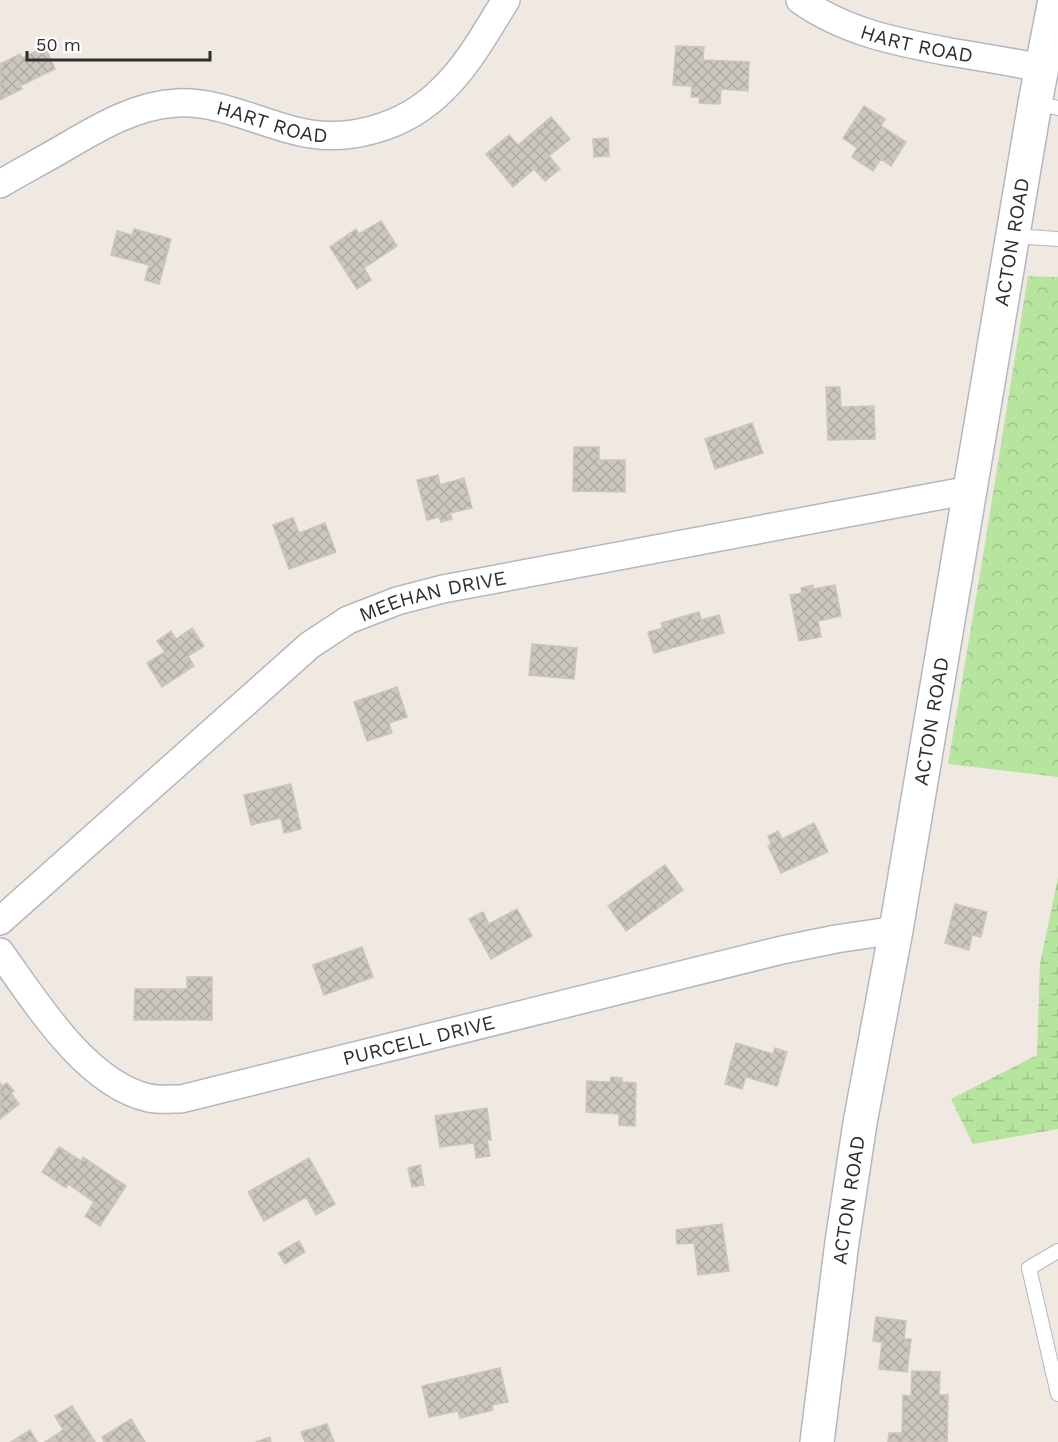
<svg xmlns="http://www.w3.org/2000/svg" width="1058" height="1442" viewBox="0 0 1058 1442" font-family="'Work Sans',sans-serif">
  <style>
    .wetland { fill: url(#wetland-marsh) }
    .park { fill: url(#park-crowns) }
    .building { fill: url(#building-cross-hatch); stroke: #cbc5ba; stroke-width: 1.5 }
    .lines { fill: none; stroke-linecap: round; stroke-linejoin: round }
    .lane-casing { stroke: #b4b7c1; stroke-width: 16 }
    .street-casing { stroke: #b4b7c1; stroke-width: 30 }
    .secondary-casing { stroke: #b4b7c1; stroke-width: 36 }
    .lane { stroke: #fff; stroke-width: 14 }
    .street { stroke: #fff; stroke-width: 27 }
    .secondary { stroke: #fff; stroke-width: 33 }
    .labels { text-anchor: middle; stroke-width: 6; stroke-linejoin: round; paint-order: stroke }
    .street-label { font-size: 20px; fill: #2e2e2e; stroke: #fff }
  </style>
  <defs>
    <pattern id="wetland-marsh" width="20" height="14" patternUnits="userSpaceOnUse" patternTransform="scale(1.5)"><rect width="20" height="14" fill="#b6e59e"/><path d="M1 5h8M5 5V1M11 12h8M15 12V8" fill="none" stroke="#9dc588"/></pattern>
    <pattern id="park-crowns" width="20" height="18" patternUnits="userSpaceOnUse" patternTransform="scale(1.5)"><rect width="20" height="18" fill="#b6e59e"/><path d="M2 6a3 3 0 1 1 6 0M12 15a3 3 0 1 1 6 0" fill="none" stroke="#9dc588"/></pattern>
    <pattern id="building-cross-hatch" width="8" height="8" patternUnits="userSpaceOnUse" patternTransform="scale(1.5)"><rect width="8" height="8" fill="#cbc7bf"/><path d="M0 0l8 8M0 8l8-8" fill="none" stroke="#afaba4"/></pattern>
  </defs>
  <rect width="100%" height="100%" fill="#efe9e1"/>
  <path class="wetland" d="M 1058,878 L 1058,1129 L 973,1144 L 951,1099 L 1037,1055 L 1040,963 Z"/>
  <path class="park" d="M 1028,276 L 1058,277 L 1058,777 L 948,764 L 982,562 Z"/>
  <path class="building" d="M 676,46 L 704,47 L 703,60 L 749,62 L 748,91 L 721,89 L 720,104 L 699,103 L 700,97 L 691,97 L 692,86 L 673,85 Z
    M 45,47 L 55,69 L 20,86 L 22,89 L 0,100 L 0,64 L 20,54 L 22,58 Z
    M 864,106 L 885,119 L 881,126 L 906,142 L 891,166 L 881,159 L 873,171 L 852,157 L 857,148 L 843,138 Z
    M 551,117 L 570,139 L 549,156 L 560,169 L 545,181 L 534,169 L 513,187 L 486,154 L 509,135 L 518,145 Z
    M 608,138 L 609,156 L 594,157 L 593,139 Z
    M 381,221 L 397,246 L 364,268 L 371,280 L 357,289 L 330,247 L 356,229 L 359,234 Z
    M 134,229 L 171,239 L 159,284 L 145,280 L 149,265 L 111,255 L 117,231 L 132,235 Z
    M 826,387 L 840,387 L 841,407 L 874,406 L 875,439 L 828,440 Z
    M 752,423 L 763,453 L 715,469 L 705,439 Z
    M 574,447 L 599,447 L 599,460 L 625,460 L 625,492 L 573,491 Z
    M 438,475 L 440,485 L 464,478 L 472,508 L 450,513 L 452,519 L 441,522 L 439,517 L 427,520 L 417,480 Z
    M 293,518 L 299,533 L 325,523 L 336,552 L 289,569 L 273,525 Z
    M 813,585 L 813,589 L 835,585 L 841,616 L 818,621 L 821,637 L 799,641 L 790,595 L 802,593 L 801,588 Z
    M 699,612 L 701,620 L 719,615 L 724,633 L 654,653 L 648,632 L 663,628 L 661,623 Z
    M 192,628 L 204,646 L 188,656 L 194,666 L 162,687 L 147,663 L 165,652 L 157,641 L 171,631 L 176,639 Z
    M 532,644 L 577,648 L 574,679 L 529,675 Z
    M 397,687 L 407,717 L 389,723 L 392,733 L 367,741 L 354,702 Z
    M 291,784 L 301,829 L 284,833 L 281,818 L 251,825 L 244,795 Z
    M 814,823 L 828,852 L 781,873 L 768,846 L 771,844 L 768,836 L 778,831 L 782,839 Z
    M 665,865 L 683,890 L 626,931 L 608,906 Z
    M 955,904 L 987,912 L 981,937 L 972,935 L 969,950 L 945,943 Z
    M 517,909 L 532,936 L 491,959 L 469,919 L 483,912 L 489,924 Z
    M 362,947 L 373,977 L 324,995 L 313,965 Z
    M 187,977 L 212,977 L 212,1020 L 134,1020 L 135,989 L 187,989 Z
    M 736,1043 L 773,1054 L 775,1048 L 787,1052 L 777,1086 L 746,1077 L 742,1089 L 725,1084 Z
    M 611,1077 L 622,1078 L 622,1082 L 636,1083 L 635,1126 L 619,1125 L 619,1114 L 586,1112 L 587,1081 L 610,1082 Z
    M 0,1083 L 2,1086 L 7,1083 L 14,1091 L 11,1093 L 19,1104 L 0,1119 Z
    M 487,1108 L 491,1140 L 487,1140 L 490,1156 L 476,1158 L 474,1143 L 440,1147 L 435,1116 Z
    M 59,1147 L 81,1161 L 83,1157 L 126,1186 L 100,1226 L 85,1216 L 94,1202 L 68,1184 L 66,1188 L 42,1172 Z
    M 309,1158 L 335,1204 L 316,1215 L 306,1197 L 264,1221 L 248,1192 Z
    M 420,1165 L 424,1185 L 412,1187 L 408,1168 Z
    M 722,1224 L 729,1271 L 698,1275 L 694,1243 L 677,1244 L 676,1230 Z
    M 299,1241 L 305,1252 L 285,1264 L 278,1253 Z
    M 876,1317 L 906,1321 L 904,1339 L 911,1339 L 907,1372 L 879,1369 L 882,1342 L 873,1341 Z
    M 500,1368 L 508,1402 L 492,1405 L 493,1410 L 460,1418 L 458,1411 L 429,1417 L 422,1386 Z
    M 912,1371 L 940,1372 L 939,1395 L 948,1395 L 947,1442 L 888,1442 L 889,1433 L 902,1433 L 903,1395 L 911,1396 Z
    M 72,1406 L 95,1442 L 45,1442 L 63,1430 L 55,1416 Z
    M 131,1419 L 145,1442 L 104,1442 L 102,1437 Z
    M 327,1424 L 334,1442 L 305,1442 L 301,1432 Z
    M 30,1430 L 37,1442 L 11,1442 Z
    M 270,1437 L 271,1442 L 256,1442 Z"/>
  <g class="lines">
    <g class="lane-casing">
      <path id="lane" d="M 1035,103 L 1058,108
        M 1013,236 L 1058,239
        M 1058,1251 L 1029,1268 L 1058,1394"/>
    </g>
    <g class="street-casing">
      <g id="street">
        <path id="s1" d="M 800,0 C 845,32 897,42 950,52 C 981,57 1011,62 1041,68"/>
        <path id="s2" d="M 0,184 C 22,171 45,159 67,146 C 101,126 137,105 177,103 C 216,101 254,120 292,130 C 345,145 405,128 443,89 C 469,64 487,30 506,0"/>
        <path id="s3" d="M 0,921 L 310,645 L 348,620 L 397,601 L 443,589 L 970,490"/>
        <path id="s4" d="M 0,952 C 35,1001 86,1084 149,1098 C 159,1100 171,1099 181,1099 L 782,950 L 836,939 L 896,930"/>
      </g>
    </g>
    <g class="secondary-casing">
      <g id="secondary">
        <path id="s5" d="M 817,1442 L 842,1242 L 860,1123 L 896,930 L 1035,103 L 1055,0"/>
      </g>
    </g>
    <use href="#lane" class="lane"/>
    <use href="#street" class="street"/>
    <use href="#secondary" class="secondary"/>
  </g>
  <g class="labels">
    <g class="street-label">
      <text dy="7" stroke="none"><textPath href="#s1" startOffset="126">HART ROAD</textPath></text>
      <text dy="7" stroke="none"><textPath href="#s2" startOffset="294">HART ROAD</textPath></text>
      <text dy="7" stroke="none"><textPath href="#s5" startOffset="1216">ACTON ROAD</textPath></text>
      <text dy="7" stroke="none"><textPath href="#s3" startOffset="549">MEEHAN DRIVE</textPath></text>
      <text dy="7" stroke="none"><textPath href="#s5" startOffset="730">ACTON ROAD</textPath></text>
      <text dy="7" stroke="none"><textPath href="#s4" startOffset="490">PURCELL DRIVE</textPath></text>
      <text dy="7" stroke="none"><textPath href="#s5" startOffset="244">ACTON ROAD</textPath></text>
    </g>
  </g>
  <path d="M27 51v9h183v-9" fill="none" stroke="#2e2e2e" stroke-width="3"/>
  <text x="36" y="51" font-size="18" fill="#2e2e2e" stroke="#ffffff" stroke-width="4.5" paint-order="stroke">50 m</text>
</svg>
